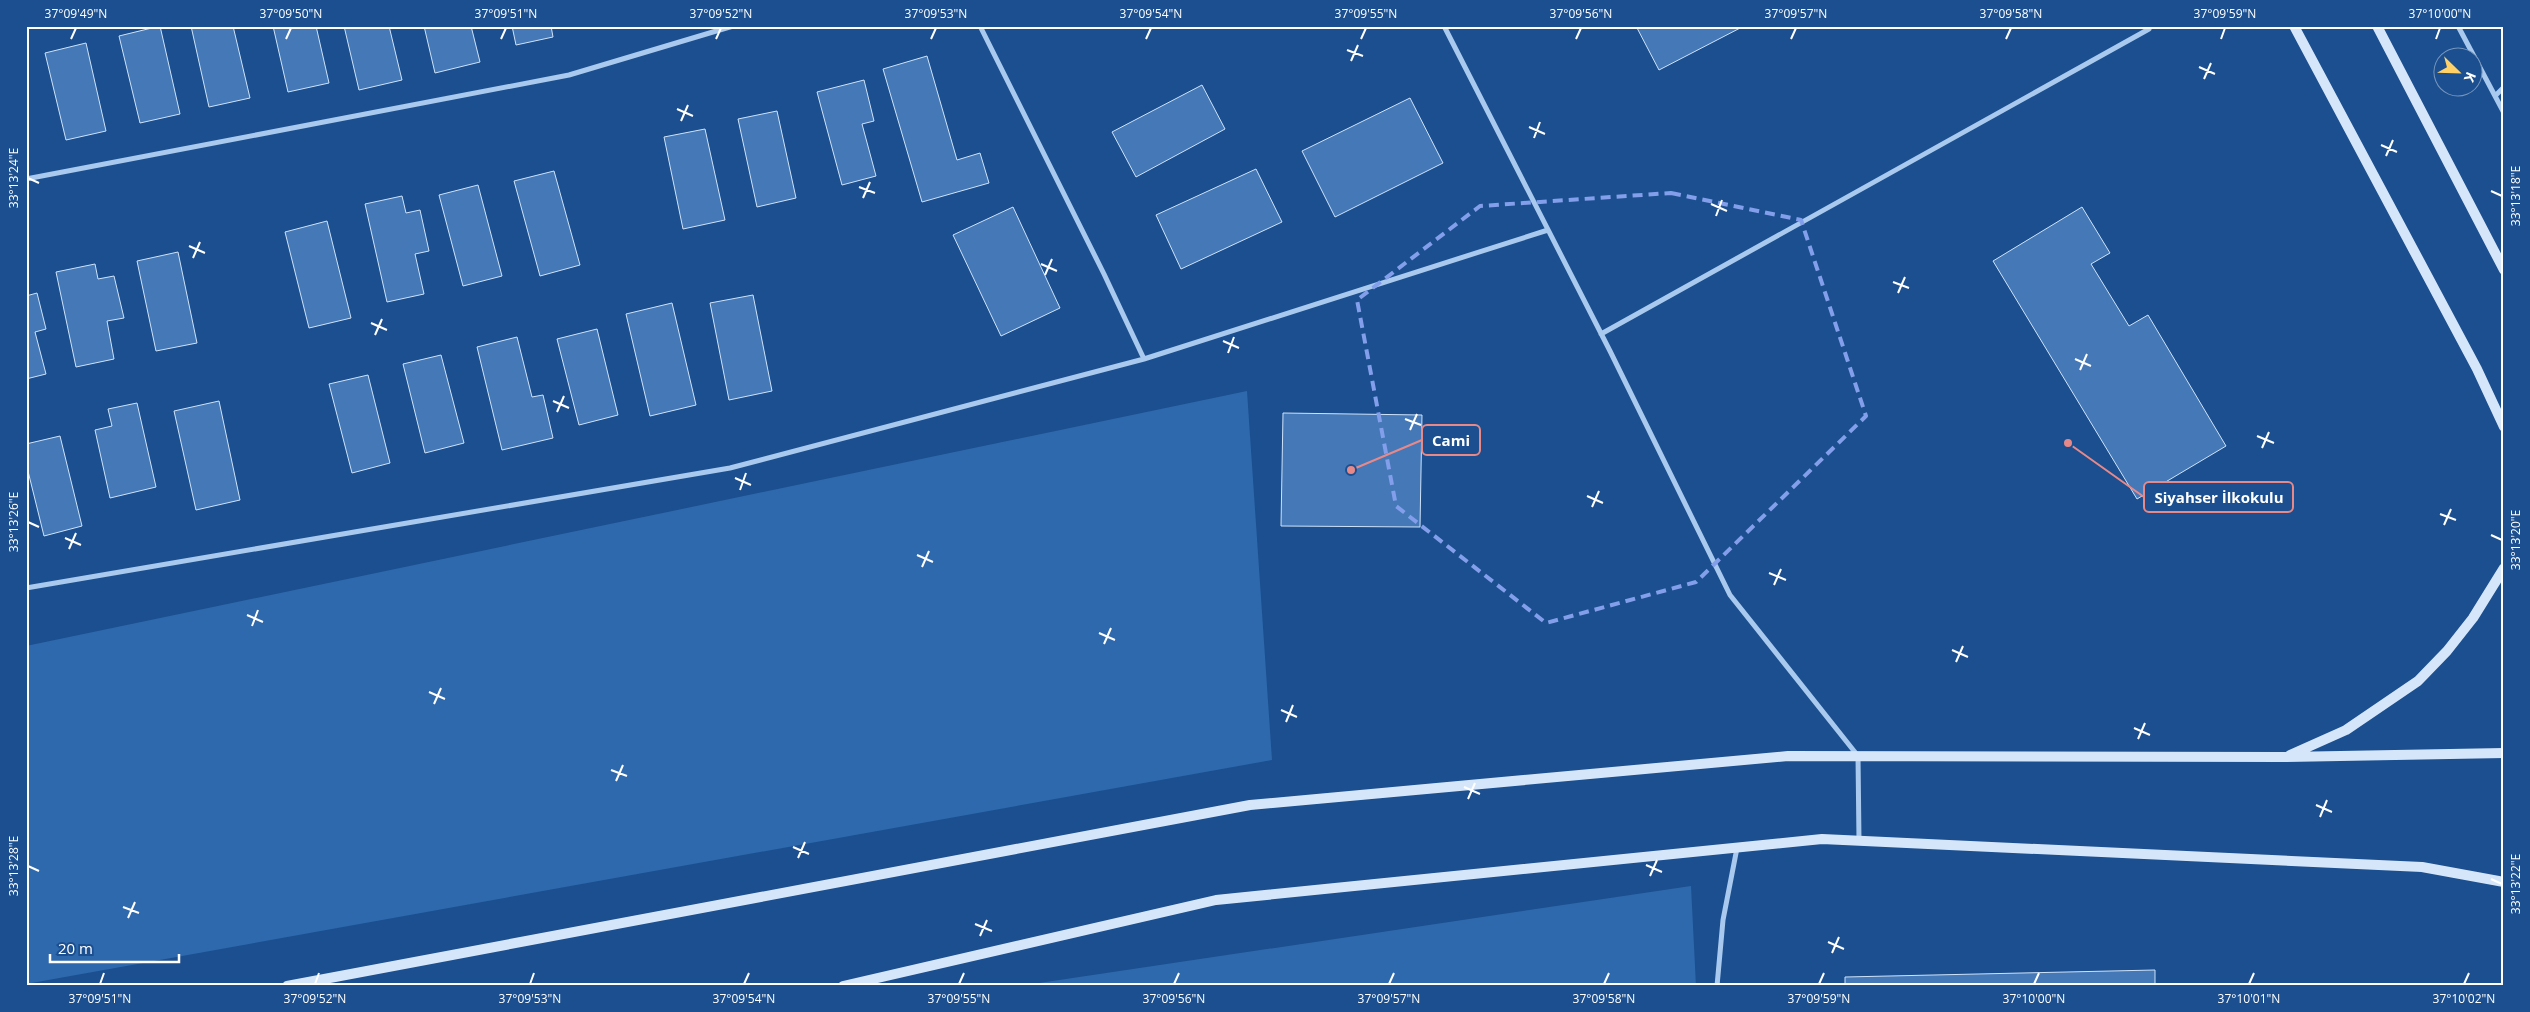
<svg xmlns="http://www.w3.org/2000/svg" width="2530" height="1012" viewBox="0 0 2530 1012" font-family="'Open Sans',sans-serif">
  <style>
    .green { fill: #2e69ad }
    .building { fill: #4478b7; stroke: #cfe3fa }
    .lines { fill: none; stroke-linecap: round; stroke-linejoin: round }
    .street { stroke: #a9c9ee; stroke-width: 5 }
    .secondary { stroke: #d6e6fa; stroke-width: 10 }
    .marked { fill: none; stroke: #839eea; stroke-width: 4; stroke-dasharray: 10 6; stroke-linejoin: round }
    .ticks { fill: none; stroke: #fff; stroke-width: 2 }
    .leader { fill: none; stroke: #e88989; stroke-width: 2 }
    .callout-dot { fill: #e88989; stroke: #1b4f8f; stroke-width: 2 }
    .callout { fill: #1b4f8f; stroke: #e88989; stroke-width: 2 }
    .callout-label { font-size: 15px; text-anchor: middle; font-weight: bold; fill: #fff }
    .neatline { fill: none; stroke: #fff; stroke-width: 2 }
    .ticks-label { font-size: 12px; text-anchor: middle; fill: #fff }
  </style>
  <rect width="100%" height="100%" fill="#1b4f8f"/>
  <path class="green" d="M 1247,391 L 1272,760 L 26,984 L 26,646 Z
    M 1691,886 L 1696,986 L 1019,986 Z"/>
  <path class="building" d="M 160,26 L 180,114 L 140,123 L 119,36 Z
    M 191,26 L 233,26 L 250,98 L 209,107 Z
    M 273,26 L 316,26 L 329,83 L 288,92 Z
    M 344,26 L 389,26 L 402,80 L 359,90 Z
    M 424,26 L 471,26 L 480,62 L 435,73 Z
    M 512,26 L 551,26 L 553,37 L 516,45 Z
    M 1636,26 L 1744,26 L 1659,70 Z
    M 86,43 L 106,131 L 66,140 L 45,53 Z
    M 927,56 L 957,160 L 980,153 L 989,183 L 922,202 L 883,69 Z
    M 864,80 L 874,121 L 862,124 L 876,176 L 842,185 L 817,92 Z
    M 1202,85 L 1225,129 L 1136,177 L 1112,132 Z
    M 1410,98 L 1443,163 L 1335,217 L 1302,151 Z
    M 777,111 L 796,198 L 757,207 L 738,119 Z
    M 705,129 L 725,220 L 683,229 L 664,137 Z
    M 1256,169 L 1282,222 L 1181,269 L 1156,215 Z
    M 554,171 L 580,265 L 540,276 L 514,181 Z
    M 478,185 L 502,276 L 463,286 L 439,195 Z
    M 402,196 L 406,213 L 420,210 L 429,251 L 415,254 L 424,294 L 387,302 L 365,204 Z
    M 1013,207 L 1060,308 L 1001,336 L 953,235 Z
    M 2082,207 L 2110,253 L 2091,264 L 2129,326 L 2148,315 L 2226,446 L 2137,499 L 1993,261 Z
    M 327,221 L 351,318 L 309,328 L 285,232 Z
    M 178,252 L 197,343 L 156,351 L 137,261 Z
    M 95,264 L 98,279 L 114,276 L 124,318 L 107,321 L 114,359 L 76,367 L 56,272 Z
    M 37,293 L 46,329 L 35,332 L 46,374 L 26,379 L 26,296 Z
    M 753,295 L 772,391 L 729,400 L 710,303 Z
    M 672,303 L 696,405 L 650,416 L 626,314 Z
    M 597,329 L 618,415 L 579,425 L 557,339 Z
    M 517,337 L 532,397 L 543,395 L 553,438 L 502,450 L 477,347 Z
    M 441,355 L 464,443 L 425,453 L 403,364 Z
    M 368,375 L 390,463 L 352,473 L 329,384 Z
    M 219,401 L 240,500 L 196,510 L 174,411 Z
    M 137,403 L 156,487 L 110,498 L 95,430 L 112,426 L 108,409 Z
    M 1283,413 L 1422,415 L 1420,527 L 1281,526 Z
    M 60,436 L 82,526 L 44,536 L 26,463 L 26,444 Z
    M 2155,970 L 2155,986 L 1845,986 L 1845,977 Z"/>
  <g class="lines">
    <path class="street" d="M 980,26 L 1104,274 L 1144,359 L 1548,230
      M 1444,26 L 1610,351 L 1730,595 L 1858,756 L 1859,840
      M 2458,26 L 2504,113
      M 2495,96 L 2504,87
      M 26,179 L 569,75 L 733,26
      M 1601,334 L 2149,29
      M 26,588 L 730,468 L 1144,359
      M 1717,986 L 1723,920 L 1737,848"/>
    <path class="secondary" d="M 2294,26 L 2477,369 L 2504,427
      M 2377,26 L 2504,270
      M 2290,755 L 2346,730 L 2418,681 L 2447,651 L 2473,618 L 2504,568
      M 287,986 L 1250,805 L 1788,756 L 2284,757 L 2504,753
      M 843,986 L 1216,900 L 1822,839 L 2422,867 L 2504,882"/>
  </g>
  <path class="marked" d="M 1671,193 L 1801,220 L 1866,416 L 1696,582 L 1546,623 L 1396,506 L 1357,300 L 1480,206 Z"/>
  <path class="ticks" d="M 71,39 L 76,28M 286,39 L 291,28M 501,39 L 506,28M 716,39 L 721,28M 931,39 L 936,28M 1146,39 L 1151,28M 1361,39 L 1366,28M 1576,39 L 1581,28M 1791,39 L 1796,28M 2006,39 L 2011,28M 2221,39 L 2225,28M 2436,39 L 2440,28M 1347,50 L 1363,56M 1351,61 L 1358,45M 2199,67 L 2215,74M 2204,79 L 2211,63M 677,109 L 693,116M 681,121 L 688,105M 1529,127 L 1545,134M 1534,138 L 1540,122M 2381,145 L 2397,152M 2386,156 L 2393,140M 28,178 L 39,183M 859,187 L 875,193M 2491,191 L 2502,196M 863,198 L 870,182M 1711,204 L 1727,211M 1716,216 L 1722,200M 189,246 L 205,253M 193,258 L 200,242M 1041,264 L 1057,271M 1045,275 L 1052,259M 1893,282 L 1909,288M 1898,293 L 1905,277M 371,323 L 387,330M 375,335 L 382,319M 1223,341 L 1239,348M 1228,353 L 1234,337M 2075,359 L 2091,366M 2080,370 L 2087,354M 553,401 L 569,408M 557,412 L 564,396M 1405,419 L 1421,425M 1410,430 L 1417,414M 2257,436 L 2274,443M 2262,448 L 2269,432M 735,478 L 751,485M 740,490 L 746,473M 1587,496 L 1603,503M 1592,507 L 1599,491M 2440,514 L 2456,520M 28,522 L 39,527M 2444,525 L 2451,509M 2491,535 L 2502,540M 65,538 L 81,545M 69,549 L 76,533M 917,555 L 933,562M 922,567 L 929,551M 1769,573 L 1786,580M 1774,585 L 1781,569M 247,615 L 263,622M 252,626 L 258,610M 1099,633 L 1115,640M 1104,644 L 1111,628M 1952,650 L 1968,657M 1956,662 L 1963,646M 429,692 L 445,699M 434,704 L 441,688M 1281,710 L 1297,717M 1286,722 L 1293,705M 2134,728 L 2150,735M 2138,739 L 2145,723M 611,770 L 627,776M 616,781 L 623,765M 1464,787 L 1480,794M 1468,799 L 1475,783M 2316,805 L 2332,812M 2320,817 L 2327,800M 793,847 L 809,854M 798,858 L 805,842M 1646,865 L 1662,872M 28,866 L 39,871M 1650,876 L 1657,860M 2491,879 L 2502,884M 123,907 L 139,913M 128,918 L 135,902M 975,924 L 992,931M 980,936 L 987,920M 1828,942 L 1844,949M 1832,953 L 1839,937M 100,984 L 104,973M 315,984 L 319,973M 530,984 L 534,973M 744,984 L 749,973M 959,984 L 964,973M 1174,984 L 1179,973M 1389,984 L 1394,973M 1604,984 L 1609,973M 1819,984 L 1824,973M 2034,984 L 2039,973M 2249,984 L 2254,973M 2464,984 L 2469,973"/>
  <path class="leader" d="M1351 470L1422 440M2068 443L2144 497"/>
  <g class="callout-dot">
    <circle cx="1351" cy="470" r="5"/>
    <circle cx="2068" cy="443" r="5"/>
  </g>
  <g class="callout">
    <rect x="1422" y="425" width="58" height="30" rx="5"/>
    <rect x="2144" y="482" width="149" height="30" rx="5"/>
  </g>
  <g class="callout-label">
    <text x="1451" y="446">Cami</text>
    <text x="2219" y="503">Siyahser İlkokulu</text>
  </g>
  <rect width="2530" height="1012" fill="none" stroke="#1b4f8f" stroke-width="55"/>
  <g transform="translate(2458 72) rotate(113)"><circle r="24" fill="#1b4f8f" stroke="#7695bc"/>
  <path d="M0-4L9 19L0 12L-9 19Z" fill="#ffd166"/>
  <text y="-8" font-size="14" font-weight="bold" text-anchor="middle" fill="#ffffff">K</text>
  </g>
  <path d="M50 954v8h129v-8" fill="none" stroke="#ffffff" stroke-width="2.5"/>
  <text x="58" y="954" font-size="15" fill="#ffffff" stroke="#1b4f8f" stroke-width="4" paint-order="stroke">20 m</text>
  <rect x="28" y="28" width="2474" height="956" class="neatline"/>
  <g class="ticks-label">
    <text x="76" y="18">37°09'49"N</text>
    <text x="291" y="18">37°09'50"N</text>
    <text x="506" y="18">37°09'51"N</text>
    <text x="721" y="18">37°09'52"N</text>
    <text x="936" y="18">37°09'53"N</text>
    <text x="1151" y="18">37°09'54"N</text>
    <text x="1366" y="18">37°09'55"N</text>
    <text x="1581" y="18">37°09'56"N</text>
    <text x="1796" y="18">37°09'57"N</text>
    <text x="2011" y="18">37°09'58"N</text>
    <text x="2225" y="18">37°09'59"N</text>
    <text x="2440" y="18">37°10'00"N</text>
    <text transform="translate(14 178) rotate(-90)" y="4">33°13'24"E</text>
    <text transform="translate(2516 196) rotate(-90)" y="4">33°13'18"E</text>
    <text transform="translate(14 522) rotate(-90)" y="4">33°13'26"E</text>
    <text transform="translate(2516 540) rotate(-90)" y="4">33°13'20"E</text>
    <text transform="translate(14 866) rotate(-90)" y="4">33°13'28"E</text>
    <text transform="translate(2516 884) rotate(-90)" y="4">33°13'22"E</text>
    <text x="100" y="1003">37°09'51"N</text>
    <text x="315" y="1003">37°09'52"N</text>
    <text x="530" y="1003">37°09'53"N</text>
    <text x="744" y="1003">37°09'54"N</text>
    <text x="959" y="1003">37°09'55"N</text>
    <text x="1174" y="1003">37°09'56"N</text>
    <text x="1389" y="1003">37°09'57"N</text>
    <text x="1604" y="1003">37°09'58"N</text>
    <text x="1819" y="1003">37°09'59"N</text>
    <text x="2034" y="1003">37°10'00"N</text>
    <text x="2249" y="1003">37°10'01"N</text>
    <text x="2464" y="1003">37°10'02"N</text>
  </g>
</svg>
